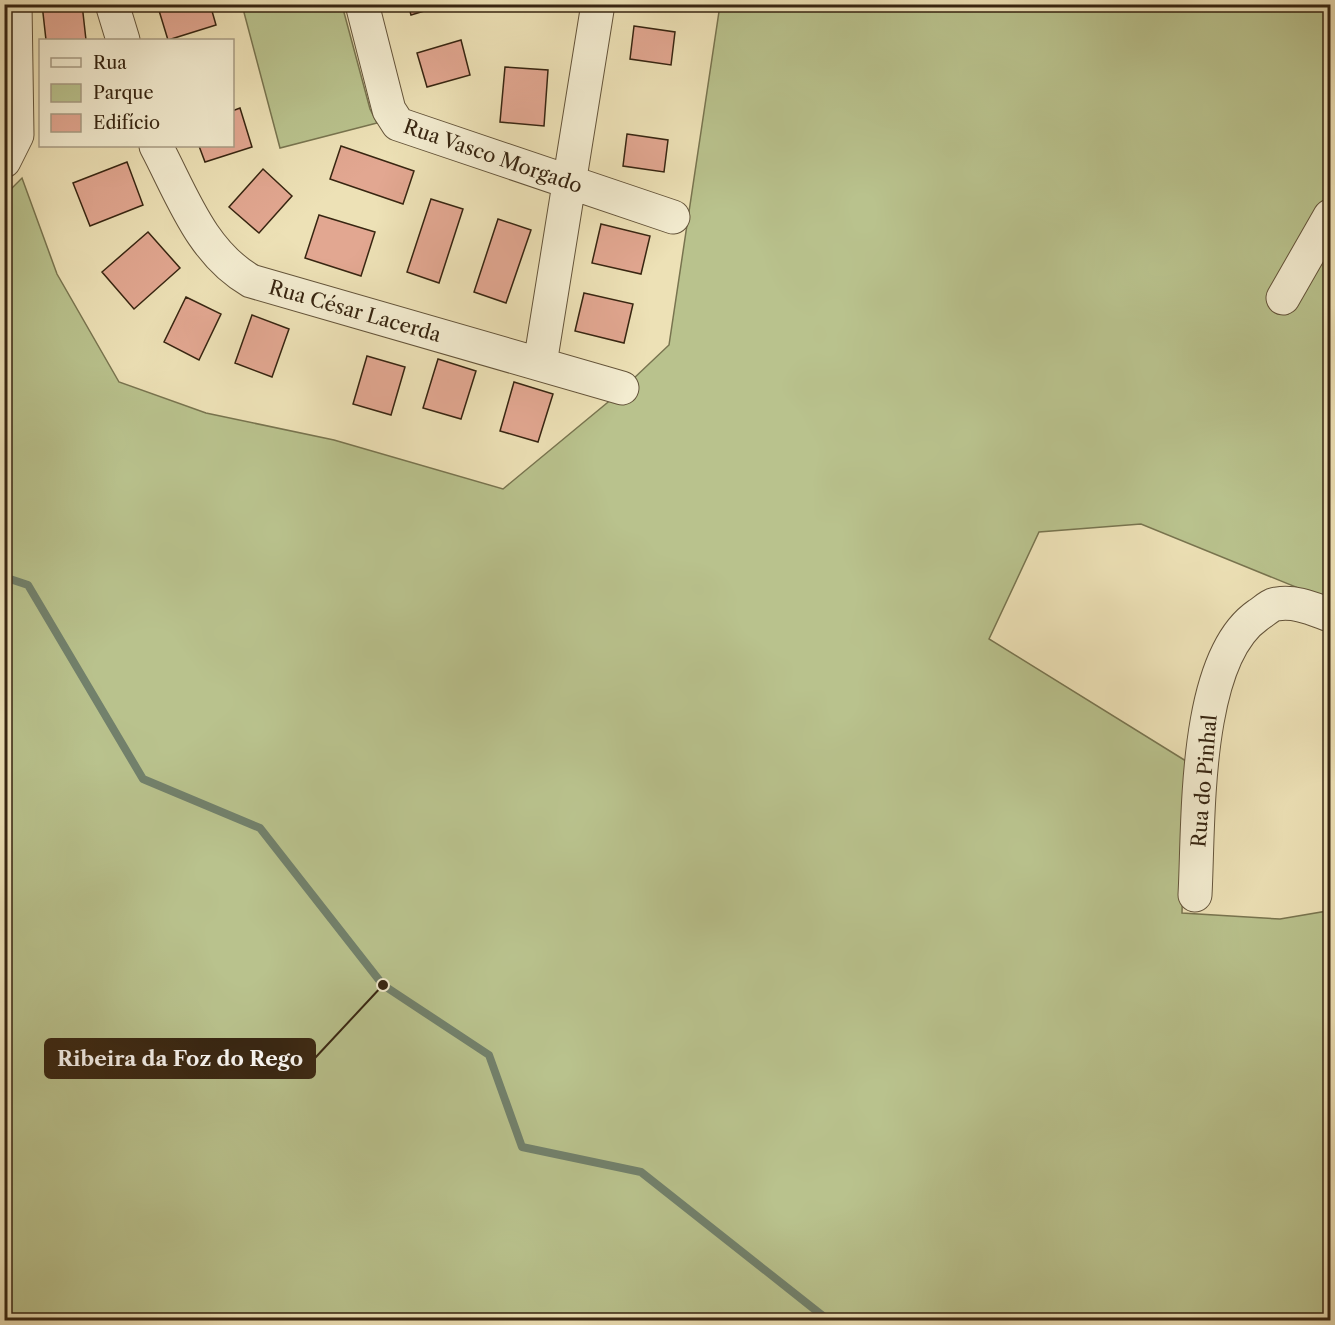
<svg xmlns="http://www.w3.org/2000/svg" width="1335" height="1325" viewBox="0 0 1335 1325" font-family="'Libre Caslon Text',serif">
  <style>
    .green { fill: #b9c28d; stroke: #78744f; stroke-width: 1.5 }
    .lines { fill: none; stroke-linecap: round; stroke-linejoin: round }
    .stream { stroke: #72816c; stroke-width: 8 }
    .building { fill: #e2a791; stroke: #372511; stroke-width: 1.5 }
    .minor-casing { stroke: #64543a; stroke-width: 35 }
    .minor { stroke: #f3ecd0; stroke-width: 33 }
    .labels { text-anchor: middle; stroke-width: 4.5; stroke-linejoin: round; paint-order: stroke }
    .street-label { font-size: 20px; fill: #372511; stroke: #f3ecd0 }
    .leader { fill: none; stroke: #372511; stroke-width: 2 }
    .callout-dot { fill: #372511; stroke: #f3ecd0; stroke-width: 2 }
    .callout { fill: #372511; stroke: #372511; stroke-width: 2 }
    .callout-label { font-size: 21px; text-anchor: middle; font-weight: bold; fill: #fff }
  </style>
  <rect width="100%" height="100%" fill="#ede1b6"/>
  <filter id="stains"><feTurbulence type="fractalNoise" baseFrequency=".00333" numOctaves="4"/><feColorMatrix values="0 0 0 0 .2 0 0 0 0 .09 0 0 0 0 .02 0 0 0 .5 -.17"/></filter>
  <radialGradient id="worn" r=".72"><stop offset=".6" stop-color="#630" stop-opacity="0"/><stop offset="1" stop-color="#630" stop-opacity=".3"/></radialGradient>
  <path class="green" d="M 242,5 L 342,5 L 370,109 L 377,123 L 280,148 Z
    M 720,5 L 1330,5 L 1330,193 L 1267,301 L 1288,314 L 1330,238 L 1330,601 L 1141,524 L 1039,532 L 989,639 L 1186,761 L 1182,913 L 1280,919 L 1327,911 L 1330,902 L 1330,1320 L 5,1320 L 4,196 L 22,178 L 57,274 L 119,382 L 206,413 L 334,440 L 503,489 L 613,398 L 669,345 Z"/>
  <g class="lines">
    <path class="stream" d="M 4,577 L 28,585 L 143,779 L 260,828 L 383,985 L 489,1055 L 522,1147 L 641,1172 L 828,1320"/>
  </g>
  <path class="building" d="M 42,4 L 82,4 L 86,40 L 46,40 Z
    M 157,4 L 210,4 L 216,25 L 168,40 Z
    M 408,4 L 447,4 L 411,15 Z
    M 634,26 L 675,32 L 671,65 L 630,59 Z
    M 461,40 L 470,75 L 427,87 L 417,53 Z
    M 505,67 L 548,70 L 544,126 L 500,122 Z
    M 240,108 L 252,147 L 205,162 L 199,146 L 232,146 L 232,111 Z
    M 627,134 L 668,140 L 664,172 L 623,166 Z
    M 341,146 L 414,171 L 403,204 L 330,179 Z
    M 127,162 L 143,205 L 90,226 L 73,183 Z
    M 263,169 L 292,196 L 259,233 L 229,207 Z
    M 431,199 L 463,209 L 439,283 L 407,272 Z
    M 319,215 L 375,232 L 361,276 L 305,258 Z
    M 498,219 L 531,230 L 506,303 L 474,292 Z
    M 601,224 L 650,236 L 641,274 L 592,263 Z
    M 148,232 L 180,268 L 134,309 L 102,272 Z
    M 584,293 L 633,304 L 624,343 L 575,331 Z
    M 186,297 L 221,314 L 199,360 L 164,342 Z
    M 252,315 L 289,329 L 272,377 L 235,363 Z
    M 367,356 L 405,367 L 391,415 L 353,404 Z
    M 438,359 L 476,371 L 461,419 L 423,408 Z
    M 514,382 L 553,394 L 538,442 L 500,431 Z"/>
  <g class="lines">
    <g class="minor-casing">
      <path id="minor" d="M 112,4 L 123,40
        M 362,4 L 389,110 L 398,124 L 673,217
        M 156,146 C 182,195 201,252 251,281 L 622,388
        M 4,161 L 17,135 L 15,4
        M 1283,298 L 1330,216
        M 540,364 L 598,4
        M 1195,895 C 1199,822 1193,660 1258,615 C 1263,612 1271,604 1277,604 C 1296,601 1313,609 1330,615"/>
    </g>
    <use href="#minor" class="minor"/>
  </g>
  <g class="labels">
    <g class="street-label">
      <text transform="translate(493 156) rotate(19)" y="7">Rua Vasco Morgado</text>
      <text transform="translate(355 311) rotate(16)" y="7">Rua César Lacerda</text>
      <text transform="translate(1204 781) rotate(-85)" y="7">Rua do Pinhal</text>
    </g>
  </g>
  <path class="leader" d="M383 985L315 1058"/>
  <circle class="callout-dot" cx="383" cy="985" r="6"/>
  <rect class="callout" x="45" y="1039" width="270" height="39" rx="6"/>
  <g class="callout-label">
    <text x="180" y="1066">Ribeira da Foz do Rego</text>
  </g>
  <rect width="1335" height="1325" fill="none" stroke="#ede1b6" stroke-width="24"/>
  <rect x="6" y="6" width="1323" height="1313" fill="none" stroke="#372511" stroke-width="3"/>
  <rect x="12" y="12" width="1311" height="1301" fill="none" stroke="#372511" stroke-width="1.5"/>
  <rect x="39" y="39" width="195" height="108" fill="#f3ecd0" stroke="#a89c84" stroke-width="1.5"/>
  <rect x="51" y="58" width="30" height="9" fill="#f3ecd0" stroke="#a89c84" stroke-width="1.5"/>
  <text x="93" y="69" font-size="18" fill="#372511">Rua</text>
  <rect x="51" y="84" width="30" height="18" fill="#b9c28d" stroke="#a89c84" stroke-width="1.5"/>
  <text x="93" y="99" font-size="18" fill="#372511">Parque</text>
  <rect x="51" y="114" width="30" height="18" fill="#e2a791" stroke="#a89c84" stroke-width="1.5"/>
  <text x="93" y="129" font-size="18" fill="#372511">Edifício</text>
  <rect width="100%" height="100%" filter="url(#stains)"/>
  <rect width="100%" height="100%" fill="url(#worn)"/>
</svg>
